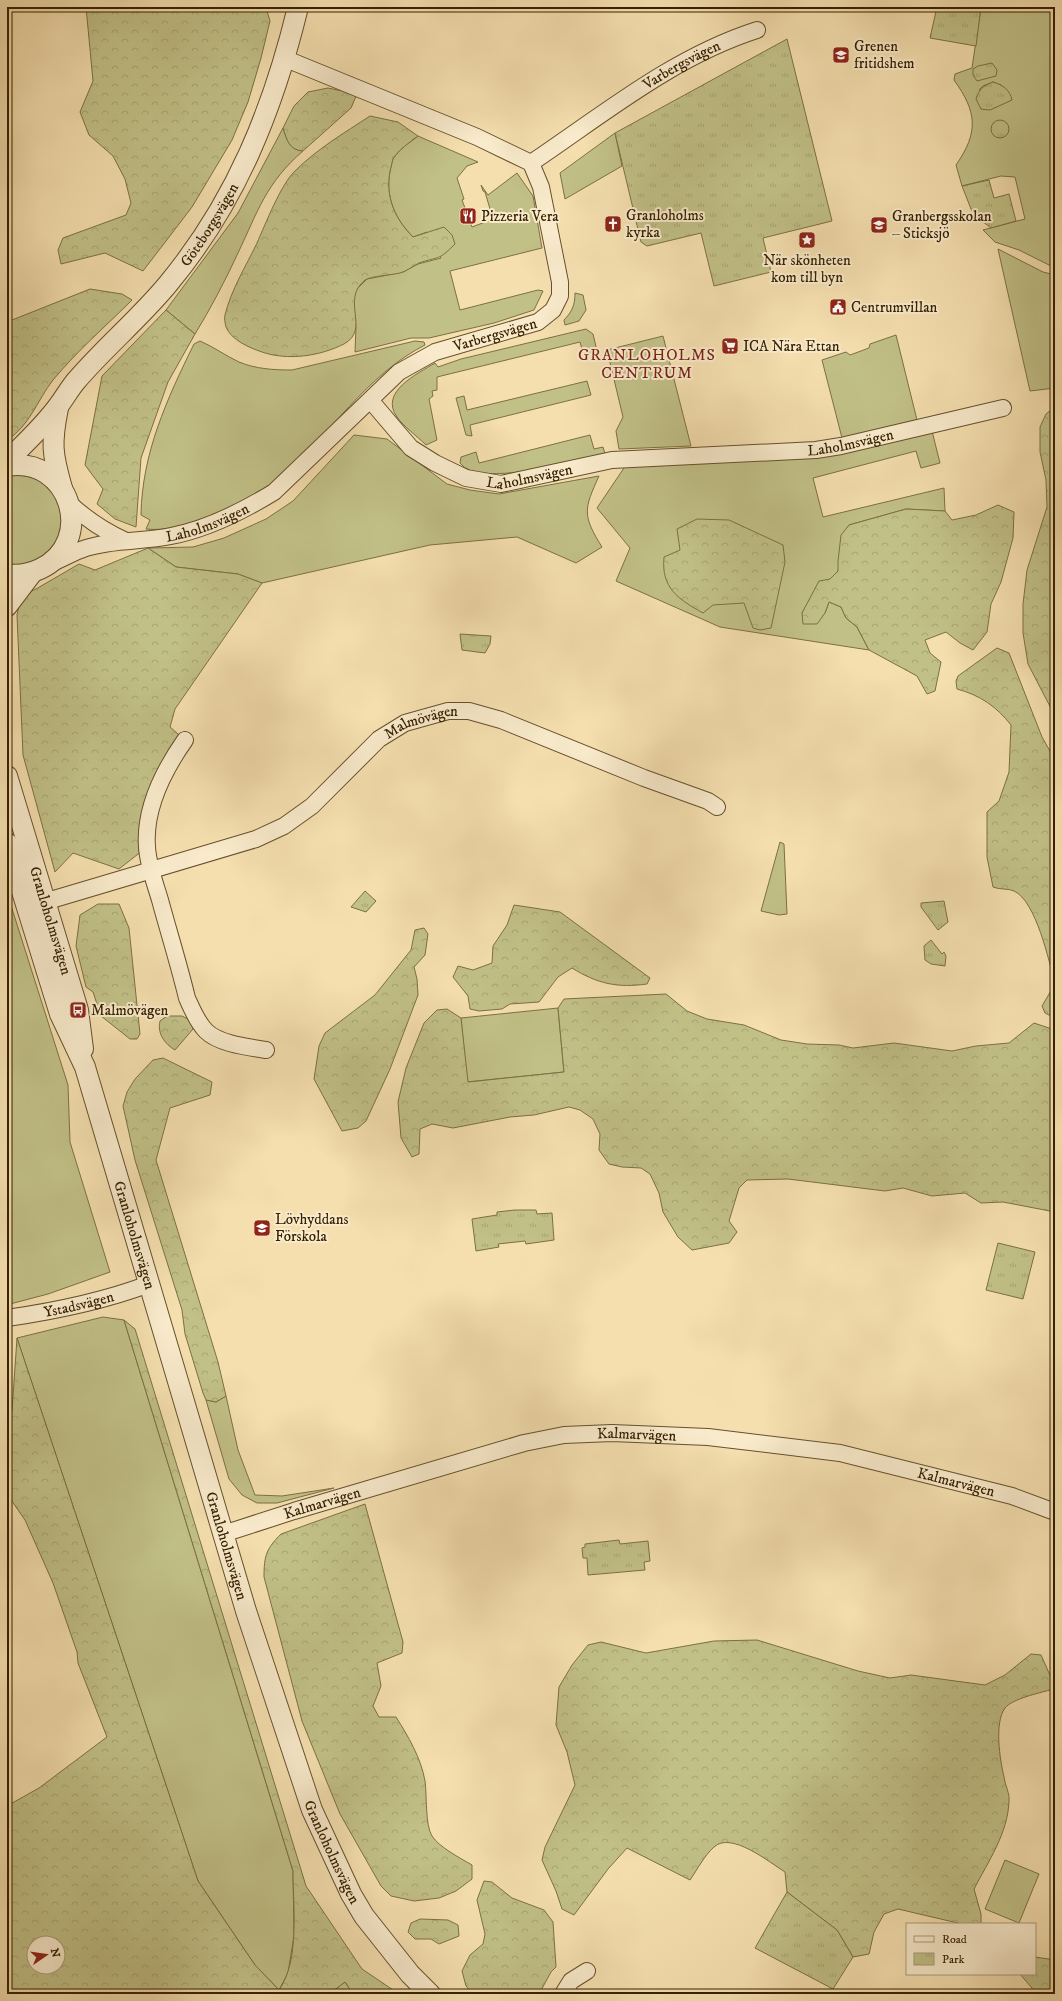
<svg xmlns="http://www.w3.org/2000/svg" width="1062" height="2001" viewBox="0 0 1062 2001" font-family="'IM FELL DW Pica',serif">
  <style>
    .green { fill: #c1c087; stroke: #7c7044; fill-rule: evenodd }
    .forest { fill: url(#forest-crowns); stroke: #7c7044; fill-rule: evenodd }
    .park { fill: url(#park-tufts); stroke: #7c7044 }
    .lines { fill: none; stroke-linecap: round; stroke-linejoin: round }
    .minor-casing { stroke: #66502c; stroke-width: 18 }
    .tertiary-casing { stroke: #66502c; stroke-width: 22 }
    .minor { stroke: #f8eacb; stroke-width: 16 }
    .tertiary { stroke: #f8eacb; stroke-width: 20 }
    .labels { text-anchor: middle; stroke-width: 4; stroke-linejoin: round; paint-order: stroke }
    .poi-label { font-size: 15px; fill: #362100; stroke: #f8eacb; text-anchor: start }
    .street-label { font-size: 15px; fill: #362100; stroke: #f8eacb }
    .neighbourhood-label { font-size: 16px; letter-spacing: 1px; fill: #7a1f14; stroke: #f8eacb }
  </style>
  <defs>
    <pattern id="forest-crowns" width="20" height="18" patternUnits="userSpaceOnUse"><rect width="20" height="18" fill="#c1c087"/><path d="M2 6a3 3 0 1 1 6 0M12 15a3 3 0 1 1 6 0" fill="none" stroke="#a6a573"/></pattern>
    <pattern id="park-tufts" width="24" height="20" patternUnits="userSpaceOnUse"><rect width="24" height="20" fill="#c1c087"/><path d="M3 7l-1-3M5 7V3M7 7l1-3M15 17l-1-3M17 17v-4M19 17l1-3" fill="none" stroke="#a6a573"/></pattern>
  </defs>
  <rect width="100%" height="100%" fill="#f5dfaf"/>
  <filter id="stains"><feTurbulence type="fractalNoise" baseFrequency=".005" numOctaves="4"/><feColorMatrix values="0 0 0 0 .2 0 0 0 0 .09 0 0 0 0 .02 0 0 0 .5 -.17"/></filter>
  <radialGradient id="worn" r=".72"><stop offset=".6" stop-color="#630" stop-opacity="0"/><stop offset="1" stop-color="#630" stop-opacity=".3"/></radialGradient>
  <path class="green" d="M 981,7 L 1055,7 L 1055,268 L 1019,250 L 995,242 L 983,230 L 1025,219 L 1015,177 L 1001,176 L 962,186 L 956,165 C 979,132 977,112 954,80 L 955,74 L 972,68 ZM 993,82 L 1001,85 L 1005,89 L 979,90 L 983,86 Z
    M 283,128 C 287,140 289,150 303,151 C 266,183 258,211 238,253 C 225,281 211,308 195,334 L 166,310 L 238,213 Z
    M 615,133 L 622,166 L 565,199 L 560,173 Z
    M 418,136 L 478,162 L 467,166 L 457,178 L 464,199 L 462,200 L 472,227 L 493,219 L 485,192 L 483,191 L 481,185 L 488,195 L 517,173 L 533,196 L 542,248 L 450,271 L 460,310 L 538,290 L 543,291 L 534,310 L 494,323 L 429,338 L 411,338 L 355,352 L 356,327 L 353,299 L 356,290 L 367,279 L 403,272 L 418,264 L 441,258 L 427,232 L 413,237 C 395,219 385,197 390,171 C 391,167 392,162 393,159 C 399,149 409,143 418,136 Z
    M 998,249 L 1043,272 L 1055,275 L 1055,388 L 1030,391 Z
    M 575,293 L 583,295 L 586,310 L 579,321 L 565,325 L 564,320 C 572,312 575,305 575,293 Z
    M 586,329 L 593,334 L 597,351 L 583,353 L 580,342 L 437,377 L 437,390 L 432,391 L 433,396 L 429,399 L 437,440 L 426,445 C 417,436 404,427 397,417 C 379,392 417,374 435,363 L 438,367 L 461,359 Z
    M 896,335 L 917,420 L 842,438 L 822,360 L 846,352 L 850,355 L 869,348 L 870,344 Z
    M 663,336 L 691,446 L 619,449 L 616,431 L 623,417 L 607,350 Z
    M 200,341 C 214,347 226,356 239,362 C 256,369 274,370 292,370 L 415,341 L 424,342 L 425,345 C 366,375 330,435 280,478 C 258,497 229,510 202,519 C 184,526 165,531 146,529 L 150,520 L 141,515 C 142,453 167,399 194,344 Z
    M 587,381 L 591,395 L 470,425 L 472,436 L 466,435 L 456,398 L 464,396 L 467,410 Z
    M 932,431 L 940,463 L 921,468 L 916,451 L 813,478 L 823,517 L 944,488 L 945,511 L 906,509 L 849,525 L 838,571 L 810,599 L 802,613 L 825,613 L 829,602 L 841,607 L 846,618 L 857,627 L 869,650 L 720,627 L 616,581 L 630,548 L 597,508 L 626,465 Z
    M 354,435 L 387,439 L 447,484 L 470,490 L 499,494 L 599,476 C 584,509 582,515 602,547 L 576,563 L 517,537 L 430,545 L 262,583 L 238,574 L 176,567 L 148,548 L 193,547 L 224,538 L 266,519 L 293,501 Z
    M 590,435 L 594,449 L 603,447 L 605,454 C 578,460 478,489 460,463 L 461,457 L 476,452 L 479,463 Z
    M 7,473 C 17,475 28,474 38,477 C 42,479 46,484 49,488 C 82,519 51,572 7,564 Z
    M 780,842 L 784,844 L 787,914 L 779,915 L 761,911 Z
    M 7,893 L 68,1085 L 70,1142 L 110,1272 L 48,1294 L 10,1304 L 7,1296 Z
    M 558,1008 L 564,1072 L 467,1082 L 461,1018 Z
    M 103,1317 L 124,1320 L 293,1871 L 294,1936 L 288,1973 L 279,1990 L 255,1965 L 198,1881 L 17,1338 Z
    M 226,1396 L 238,1450 L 255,1495 L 282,1496 L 334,1488 L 277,1503 L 257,1503 L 242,1495 L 229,1479 L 206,1400 L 216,1402 Z
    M 1005,1860 L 1039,1874 L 1019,1923 L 985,1909 Z
    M 345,1982 L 353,1994 L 329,1994 Z"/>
  <path class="forest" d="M 86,7 L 268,7 L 267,11 L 270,21 L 261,58 L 248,102 L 232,140 L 192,207 L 143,271 L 105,253 L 61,264 L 58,250 L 63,238 L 126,215 L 131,203 L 125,179 L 113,156 L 89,135 L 80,112 L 93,81 Z
    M 328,88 L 357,94 L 351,108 L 303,151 C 289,150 287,140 283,128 L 294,106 L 308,92 Z
    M 370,116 L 398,122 L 418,136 C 409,143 399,149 393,159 C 392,162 391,167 390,171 C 385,197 395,219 413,237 L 444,227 L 452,235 L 455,244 C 438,261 440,256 419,263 C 413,266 407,271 400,273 C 392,275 371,276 365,280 C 340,300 371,329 344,344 C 320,356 288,361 262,352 C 250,348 231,340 226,327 C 225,323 224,318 225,315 C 231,290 246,266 257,243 C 265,225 281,184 295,171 C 317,149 344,133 370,116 Z
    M 90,289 L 122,294 L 132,300 C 106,326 77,351 53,380 C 38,399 29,427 7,440 L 7,322 Z
    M 166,310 L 195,334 L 168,382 L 141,458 L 136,527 L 115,519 L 97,504 L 103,489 L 85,465 L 102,376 Z
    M 1055,407 L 1055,716 L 1028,664 L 1023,633 L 1023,604 L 1027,570 L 1047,507 L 1046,480 L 1040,452 L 1040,427 L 1046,414 Z
    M 998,505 L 1014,512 L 1013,538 L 1001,582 L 991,604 L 987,632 L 973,650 L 960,643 L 946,632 L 925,640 L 930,653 L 941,662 L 935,691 L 927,694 L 917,676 L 869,650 L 857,627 L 846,618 L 841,607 L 829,602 L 825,613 L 817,624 L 803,624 L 802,613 L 819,581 L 830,579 L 838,571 L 838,561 L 841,535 L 849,525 L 906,509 L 945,511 L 952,520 L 976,515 Z
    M 697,519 L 729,520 L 783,545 L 785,562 L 771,628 L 760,630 L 753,628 L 744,603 L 713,605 L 703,613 C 678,599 661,588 664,557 L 680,550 L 677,529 Z
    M 148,548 L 176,567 L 238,574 L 262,583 L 175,709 L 170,727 L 185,740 L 162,779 L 147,847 L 119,869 L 73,853 L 55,872 L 23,755 L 17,615 L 21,596 L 36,589 L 79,564 L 95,570 Z
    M 997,648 L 1009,653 L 1042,737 L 1055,760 L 1055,1018 L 1045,1013 L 1042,1006 L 1055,984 C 1049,961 1036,901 1014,891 C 1008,888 1000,890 993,887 L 987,857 L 987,812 L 999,801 L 1009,772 L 1011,725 C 997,707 980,695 957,689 L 956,681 L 958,676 Z
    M 98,904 L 119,904 L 129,928 L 140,1034 L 137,1039 L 130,1039 L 101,1016 L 93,992 L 86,987 L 76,946 L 80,915 Z
    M 514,905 L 560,912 L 650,978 L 647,984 C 617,988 598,984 572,968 L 558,977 L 539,1002 L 510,1004 L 502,1009 L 479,1011 L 470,1009 L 468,996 L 453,977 L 458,966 L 473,970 L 492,963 L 493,946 L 507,925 Z
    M 424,928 L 428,934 L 425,955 L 414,967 L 417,979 L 418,995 L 390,1069 L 366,1121 L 358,1128 L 342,1131 L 314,1079 L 319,1046 L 325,1033 L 375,995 L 411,950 L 415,930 Z
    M 666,994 L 687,1011 L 707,1019 L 744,1025 L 781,1040 L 807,1044 L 839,1045 L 853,1048 L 894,1043 L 952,1051 L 976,1046 L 1009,1043 L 1034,1023 L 1055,1030 L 1055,1212 L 1003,1202 L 981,1203 L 965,1193 L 932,1196 L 903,1188 L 885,1191 L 788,1179 L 747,1180 L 739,1188 L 729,1221 L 737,1232 L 729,1243 L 692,1250 L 678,1237 L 663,1212 L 659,1193 L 650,1174 L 641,1168 L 622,1167 L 609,1164 L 599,1150 L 600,1134 L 593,1119 L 580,1110 L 569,1107 L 534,1115 L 510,1117 L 453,1128 L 432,1124 L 420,1129 L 419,1154 L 412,1157 L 401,1138 L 398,1102 L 406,1068 L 424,1023 L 437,1010 L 447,1009 L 461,1018 L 468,1082 L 564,1072 L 558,1008 L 564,999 Z
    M 167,1016 L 182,1016 L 190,1020 L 193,1029 L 175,1050 C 165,1044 157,1034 160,1021 Z
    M 163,1058 L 212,1082 L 210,1095 L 170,1108 L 156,1160 L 218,1362 L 226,1396 L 216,1402 L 206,1400 L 203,1393 L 185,1334 L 182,1310 L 135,1160 L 123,1106 L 127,1092 L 135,1079 L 153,1060 Z
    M 124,1320 L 135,1329 L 306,1886 L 362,1969 L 399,1994 L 353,1994 L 345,1982 L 329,1994 L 7,1994 L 7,1806 L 39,1788 L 107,1737 L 78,1663 L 77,1652 L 53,1583 L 25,1520 L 7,1494 L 7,1411 L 12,1411 L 17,1338 L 198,1881 L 255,1965 L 279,1990 C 300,1960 293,1907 293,1871 ZM 34,1943 L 58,1943 L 58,1967 L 34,1967 Z
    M 365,1504 L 403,1642 L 402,1653 L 377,1663 L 381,1686 L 373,1706 L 379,1717 L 396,1717 C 408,1736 421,1758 425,1781 C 427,1795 425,1825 432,1836 C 439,1847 460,1858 472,1865 L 472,1879 L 456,1891 L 439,1898 L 414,1901 L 391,1896 L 381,1886 L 340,1814 L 302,1721 L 264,1577 C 264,1556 266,1549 281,1534 Z
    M 757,1640 L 858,1671 L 890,1678 L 911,1675 L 985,1685 L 1005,1675 L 1031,1654 L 1041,1655 L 1053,1682 L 1050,1690 C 1039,1693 1012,1699 1005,1708 C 994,1723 1000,1760 1004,1777 C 1005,1785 1010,1794 1009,1801 C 1008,1833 988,1862 974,1889 L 981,1914 L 981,1924 L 962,1924 L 898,1909 L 884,1914 L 874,1932 L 869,1954 L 853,1957 L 837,1930 L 787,1892 L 785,1872 C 769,1862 731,1831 714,1847 C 704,1856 697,1870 690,1880 L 627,1848 L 608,1869 L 574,1915 L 562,1909 L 556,1891 L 542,1860 L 545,1847 L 575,1785 L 567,1752 L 556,1725 L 559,1687 L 572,1665 L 588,1645 L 601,1642 L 646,1653 L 714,1641 Z
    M 484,1881 L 492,1882 L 512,1898 L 544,1910 L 553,1922 L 556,1967 L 551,1972 L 539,1994 L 473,1994 L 466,1986 L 462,1971 L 470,1955 L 483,1944 L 485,1934 L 477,1900 Z
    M 420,1919 L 448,1920 L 458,1925 L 459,1936 L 439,1944 L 431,1939 L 415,1939 L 408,1932 L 411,1923 Z
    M 1035,1957 L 1055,1960 L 1055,1994 L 1037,1994 L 1020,1974 L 1035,1974 Z"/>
  <path class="park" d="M 937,7 L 981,7 L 976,46 L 930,38 Z
    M 787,39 L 832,221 L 763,238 L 771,272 L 714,286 L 701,233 L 647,246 L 641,242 L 615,133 Z
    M 992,63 L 997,70 L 996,76 L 977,81 L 973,75 L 973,69 L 978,66 Z
    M 993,82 C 1003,85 1010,90 1012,100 L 990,110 L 981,109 L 976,99 C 979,89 983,86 993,82 Z
    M991 129a9 9 0 1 1 18 0a9 9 0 1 1-18 0Z
    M 989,180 L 994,198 L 1009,194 L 1016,221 L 991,228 L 973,214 L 962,186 Z
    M 460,634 L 491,636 L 490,644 L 485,653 L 462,650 Z
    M 365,891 L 376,901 L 366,912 L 351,907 Z
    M 944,901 L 948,922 L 938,930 L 921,907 L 921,903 Z
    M 931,940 L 942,954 L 944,952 L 946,956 L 945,966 L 931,964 L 925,960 L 924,946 Z
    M 515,1210 L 536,1210 L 537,1214 L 552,1213 L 554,1240 L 526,1244 L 525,1241 L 498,1244 L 499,1247 L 476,1251 L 472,1219 L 497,1215 L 497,1212 Z
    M 998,1243 L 1035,1252 L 1023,1299 L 986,1290 Z
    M 619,1540 L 620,1544 L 648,1541 L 650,1561 L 644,1562 L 645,1570 L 588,1575 L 587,1558 L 583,1558 L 582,1548 L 585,1547 L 585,1544 Z
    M 787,1892 L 837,1930 L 853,1957 L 833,1989 L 755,1948 Z"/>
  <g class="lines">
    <g class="minor-casing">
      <g id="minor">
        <path id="s1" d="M 531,163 C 604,114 673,57 757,30"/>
        <path id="s2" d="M 371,401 L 411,448 L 435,463 L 466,478 L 501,484 L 612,460 L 816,450 L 841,446 L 1003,408"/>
        <path d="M 69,503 C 87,520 104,531 126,541"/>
        <path id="s3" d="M 50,564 C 62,559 74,552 86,548 C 114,539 143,542 171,536 C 208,529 243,511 274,492 L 399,372 L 435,352 L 538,322 L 553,310 L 560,296 L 560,282 L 541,187 L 531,163 L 477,137 L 286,59"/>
        <path d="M 185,740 C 164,770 144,808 147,847 C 148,865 155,883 160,900 C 169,933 179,965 187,998 C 192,1009 197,1022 206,1031 C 219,1044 248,1047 266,1050"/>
        <path id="s4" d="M 34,905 L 256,839 L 284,826 L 312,806 L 379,739 L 405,723 L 448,711 L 469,711 L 501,720 L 644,778 L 708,801 L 717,807"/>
        <path id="s5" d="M 7,1318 C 56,1311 104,1301 149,1284"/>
        <path id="s6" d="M 223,1534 L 294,1511 L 524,1443 L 564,1435 L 612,1433 L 708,1437 L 840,1453 L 1012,1496 L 1055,1512"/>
        <path d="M 563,1994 L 571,1981 L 587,1971"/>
      </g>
    </g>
    <g class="tertiary-casing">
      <g id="tertiary">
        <path d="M 58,408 C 51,443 52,454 62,488"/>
        <path id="s7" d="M 7,461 C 25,443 44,426 59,405 C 65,397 70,388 76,381 C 105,347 140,318 168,284 C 236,202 273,110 298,7"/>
        <path d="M 7,466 C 70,455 97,542 40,569 C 29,574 18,576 7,574"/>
        <path d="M 7,606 L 32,573"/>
        <path id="s8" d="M 7,776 L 78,1010 L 83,1049"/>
        <path id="s9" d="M 7,843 L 60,1014 L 85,1067 L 246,1611 L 312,1810 L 351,1894 L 364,1916 L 410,1974 L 430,1994"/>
      </g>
    </g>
    <use href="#minor" class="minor"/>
    <use href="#tertiary" class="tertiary"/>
  </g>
  <defs>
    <g id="school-square" transform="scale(0.9)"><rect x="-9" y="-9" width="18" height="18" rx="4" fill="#8f2418" stroke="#f8eacb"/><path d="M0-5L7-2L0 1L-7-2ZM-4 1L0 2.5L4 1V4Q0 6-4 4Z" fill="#fff"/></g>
    <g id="restaurant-square" transform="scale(0.9)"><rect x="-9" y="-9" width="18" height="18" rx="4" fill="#8f2418" stroke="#f8eacb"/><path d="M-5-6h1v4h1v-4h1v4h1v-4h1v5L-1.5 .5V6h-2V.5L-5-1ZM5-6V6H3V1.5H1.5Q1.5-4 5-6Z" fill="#fff"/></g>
    <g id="church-square" transform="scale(0.9)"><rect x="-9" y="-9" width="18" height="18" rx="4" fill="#8f2418" stroke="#f8eacb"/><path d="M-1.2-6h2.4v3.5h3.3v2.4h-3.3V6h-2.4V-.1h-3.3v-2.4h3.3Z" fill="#fff"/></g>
    <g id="sight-square" transform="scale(0.9)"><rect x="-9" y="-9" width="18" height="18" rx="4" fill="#8f2418" stroke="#f8eacb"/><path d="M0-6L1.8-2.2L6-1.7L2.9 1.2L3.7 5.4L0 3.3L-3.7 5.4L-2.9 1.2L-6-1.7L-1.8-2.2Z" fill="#fff"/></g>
    <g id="civic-square" transform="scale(0.9)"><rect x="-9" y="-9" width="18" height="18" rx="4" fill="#8f2418" stroke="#f8eacb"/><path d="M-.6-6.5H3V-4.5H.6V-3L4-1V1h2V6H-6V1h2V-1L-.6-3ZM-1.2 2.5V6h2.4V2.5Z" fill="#fff"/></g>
    <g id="supermarket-square" transform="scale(0.9)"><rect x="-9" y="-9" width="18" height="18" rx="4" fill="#8f2418" stroke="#f8eacb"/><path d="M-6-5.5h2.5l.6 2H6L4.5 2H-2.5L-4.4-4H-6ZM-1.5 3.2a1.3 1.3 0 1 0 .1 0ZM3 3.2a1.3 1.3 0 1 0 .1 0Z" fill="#fff"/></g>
    <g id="bus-square" transform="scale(0.9)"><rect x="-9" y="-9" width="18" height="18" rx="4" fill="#8f2418" stroke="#f8eacb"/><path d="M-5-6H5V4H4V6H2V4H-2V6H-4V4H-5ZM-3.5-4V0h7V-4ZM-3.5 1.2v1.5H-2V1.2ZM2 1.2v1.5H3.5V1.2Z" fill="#fff"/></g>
  </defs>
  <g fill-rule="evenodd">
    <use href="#school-square" x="841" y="55"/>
    <use href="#restaurant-square" x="468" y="216"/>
    <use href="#church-square" x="613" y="224"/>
    <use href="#school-square" x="879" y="225"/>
    <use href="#sight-square" x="807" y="240"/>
    <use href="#civic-square" x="838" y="307"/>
    <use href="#supermarket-square" x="730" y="346"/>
    <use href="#bus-square" x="78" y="1010"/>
    <use href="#school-square" x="262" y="1228"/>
  </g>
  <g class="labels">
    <g class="poi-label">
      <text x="854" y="51">Grenen<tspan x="854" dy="17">fritidshem</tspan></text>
      <text x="626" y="220">Granloholms<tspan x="626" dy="17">kyrka</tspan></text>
      <text x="481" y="221">Pizzeria Vera</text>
      <text x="892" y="221">Granbergsskolan<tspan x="892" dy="17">– Sticksjö</tspan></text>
      <text x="807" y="265" text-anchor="middle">När skönheten<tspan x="807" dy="17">kom till byn</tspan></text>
      <text x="851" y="312">Centrumvillan</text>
      <text x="743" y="351">ICA Nära Ettan</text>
      <text x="91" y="1015">Malmövägen</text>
      <text x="275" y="1224">Lövhyddans<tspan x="275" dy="17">Förskola</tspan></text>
    </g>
    <g class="street-label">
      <text dy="5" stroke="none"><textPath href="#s1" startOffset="180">Varbergsvägen</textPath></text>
      <text dy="5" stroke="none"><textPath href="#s7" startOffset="312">Göteborgsvägen</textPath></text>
      <text dy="5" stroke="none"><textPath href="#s3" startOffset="515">Varbergsvägen</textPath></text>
      <text dy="5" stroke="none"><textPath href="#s2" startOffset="513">Laholmsvägen</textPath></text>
      <text dy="5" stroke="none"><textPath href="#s2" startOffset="189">Laholmsvägen</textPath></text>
      <text dy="5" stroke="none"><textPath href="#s3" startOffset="164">Laholmsvägen</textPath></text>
      <text dy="5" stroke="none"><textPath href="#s4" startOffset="438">Malmövägen</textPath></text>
      <text dy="5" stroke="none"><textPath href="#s8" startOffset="151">Granloholmsvägen</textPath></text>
      <text dy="5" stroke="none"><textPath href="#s9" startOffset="413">Granloholmsvägen</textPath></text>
      <text dy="5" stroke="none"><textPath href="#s5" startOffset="73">Ystadsvägen</textPath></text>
      <text dy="5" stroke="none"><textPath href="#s6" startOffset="428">Kalmarvägen</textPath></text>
      <text dy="5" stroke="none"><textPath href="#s6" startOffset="752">Kalmarvägen</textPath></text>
      <text dy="5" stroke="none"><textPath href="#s6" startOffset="104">Kalmarvägen</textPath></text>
      <text dy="5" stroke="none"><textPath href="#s9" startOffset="737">Granloholmsvägen</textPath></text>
      <text dy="5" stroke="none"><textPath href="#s9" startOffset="1061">Granloholmsvägen</textPath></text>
    </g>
    <g class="neighbourhood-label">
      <text x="647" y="360">GRANLOHOLMS<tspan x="647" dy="18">CENTRUM</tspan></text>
    </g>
  </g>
  <rect width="1062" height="2001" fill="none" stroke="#f5dfaf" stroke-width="24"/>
  <rect x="8" y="8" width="1046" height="1985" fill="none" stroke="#362100" stroke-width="2"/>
  <rect x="12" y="12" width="1038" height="1977" fill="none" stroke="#362100"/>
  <rect x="906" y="1923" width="130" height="52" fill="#f8eacb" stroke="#aa9a7a"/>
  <rect x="914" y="1936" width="20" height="6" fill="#f8eacb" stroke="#aa9a7a"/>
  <text x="942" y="1943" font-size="12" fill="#362100">Road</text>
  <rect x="914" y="1953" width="20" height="12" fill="url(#park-tufts)" stroke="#aa9a7a"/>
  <text x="942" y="1963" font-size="12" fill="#362100">Park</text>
  <g transform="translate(46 1955) rotate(77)"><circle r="19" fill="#f8eacb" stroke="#aa9a7a"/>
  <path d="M0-3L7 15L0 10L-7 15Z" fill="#8f2418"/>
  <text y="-6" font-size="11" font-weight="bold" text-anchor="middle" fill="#362100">N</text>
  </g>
  <rect width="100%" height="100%" filter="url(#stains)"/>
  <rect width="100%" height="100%" fill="url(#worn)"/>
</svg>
